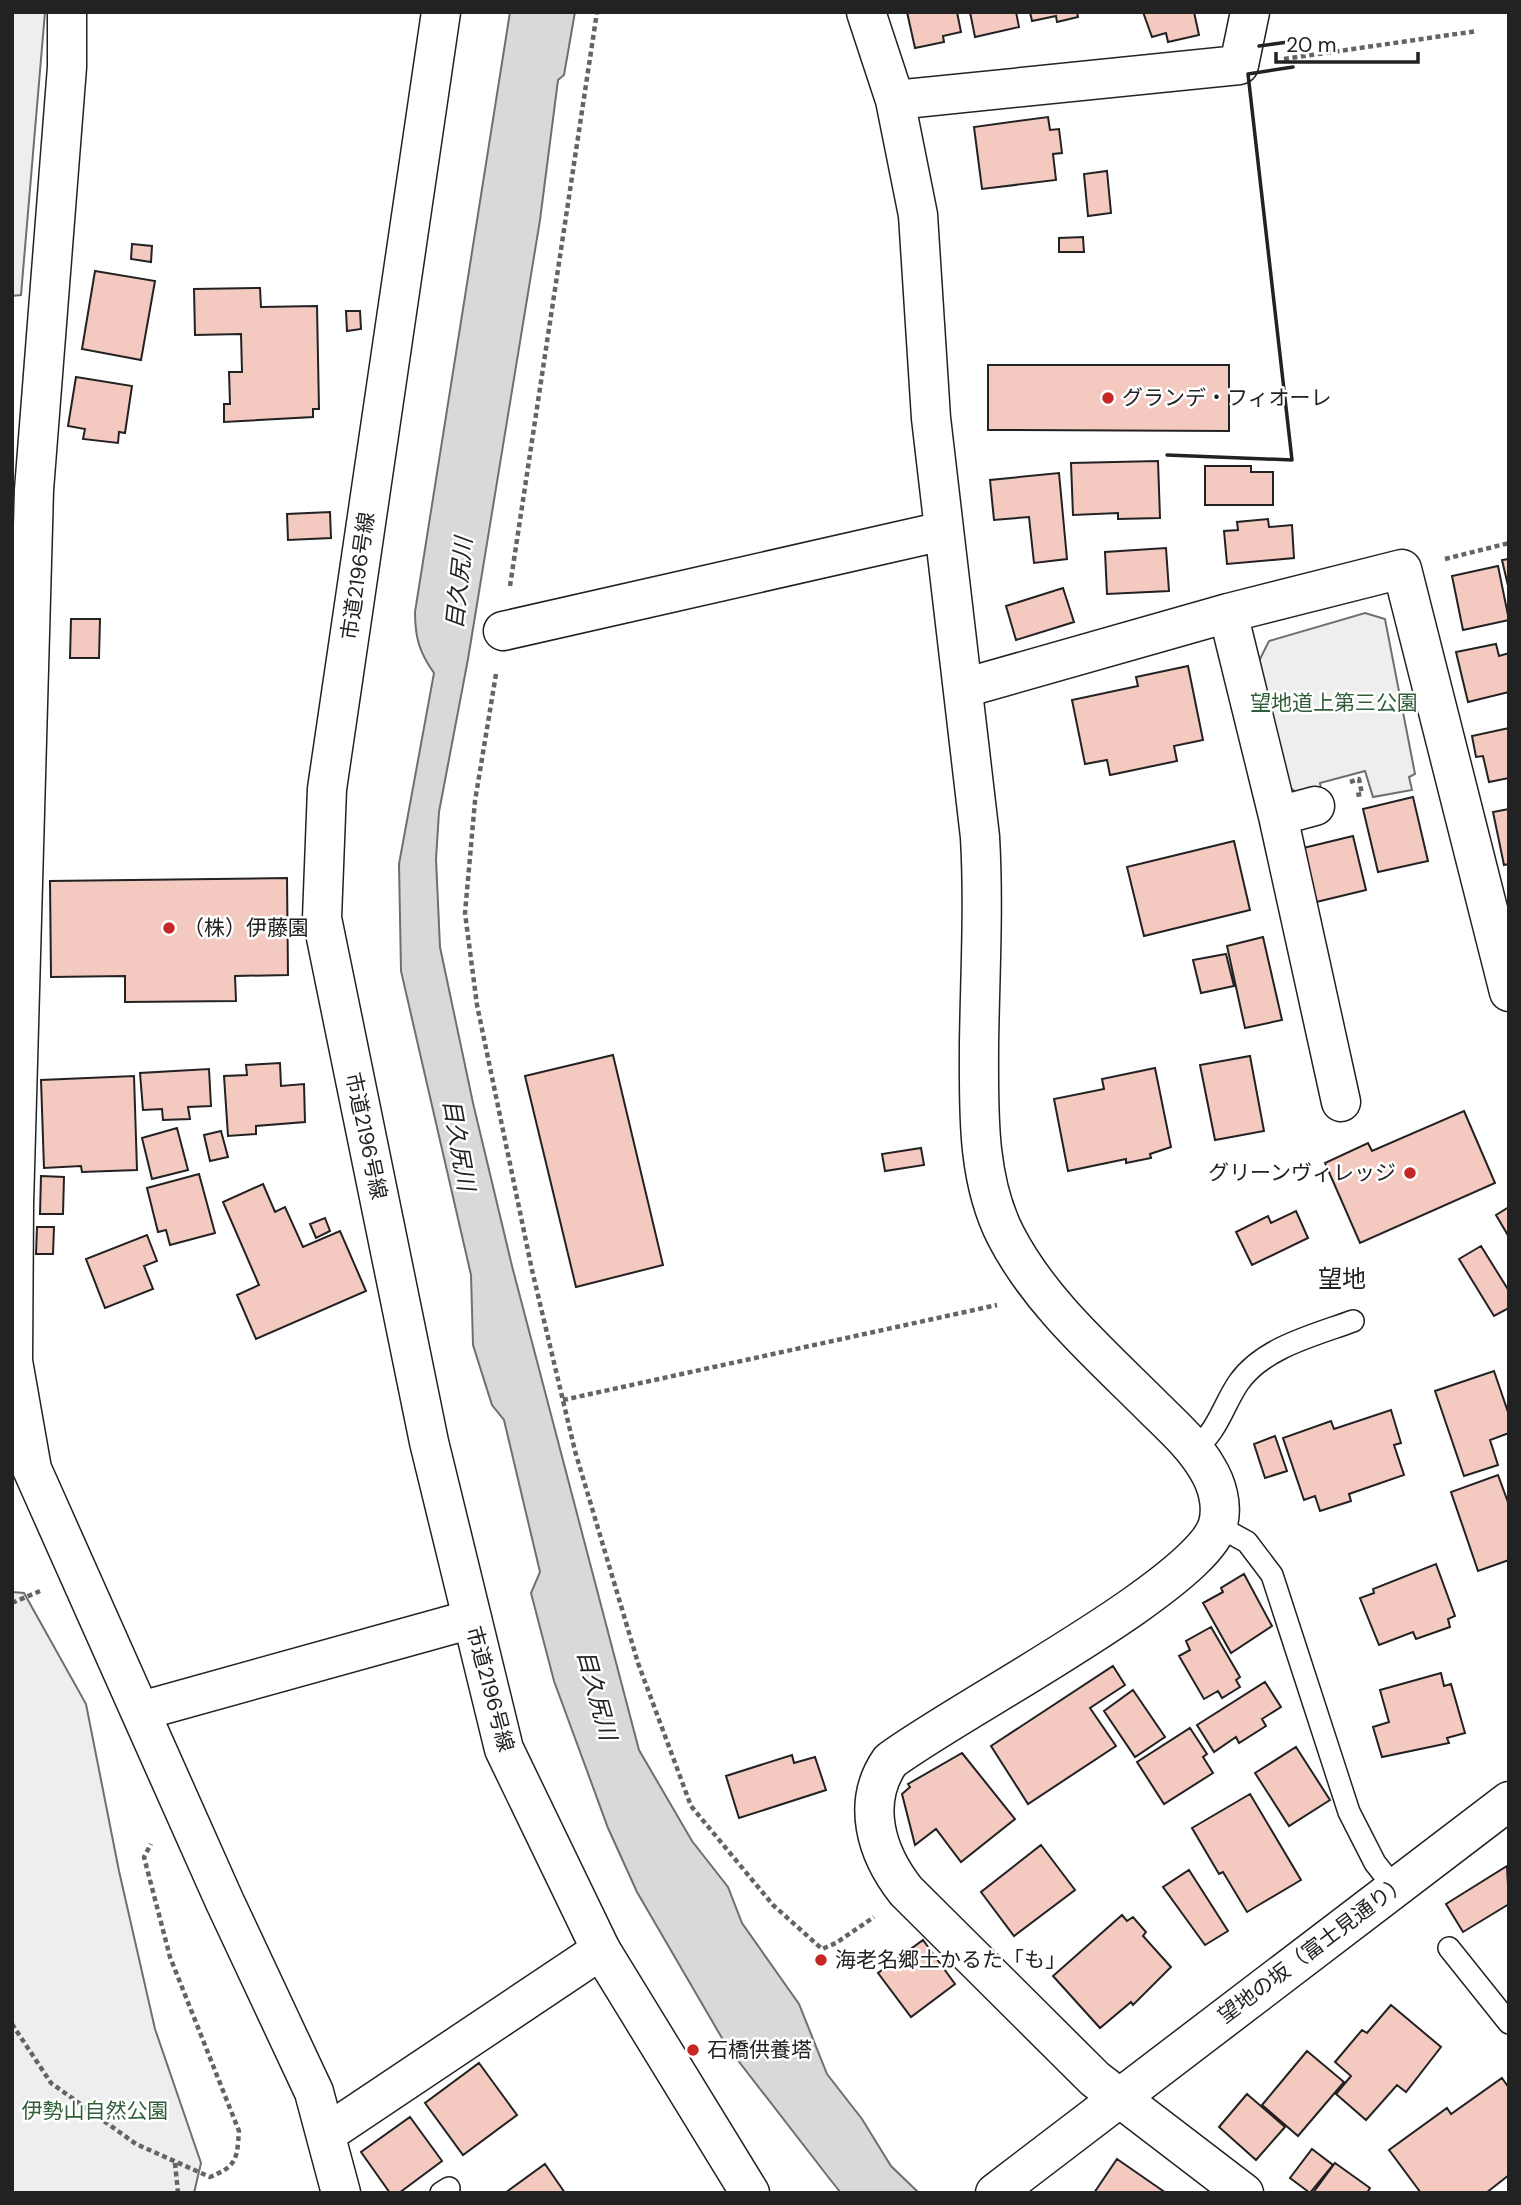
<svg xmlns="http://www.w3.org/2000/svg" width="1521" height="2205" viewBox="0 0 1521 2205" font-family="'DM Sans','Noto Sans JP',sans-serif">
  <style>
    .green { fill: #eee; stroke: #6f6f6f; stroke-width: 2 }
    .water { fill: #d9d9d9; stroke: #6f6f6f; stroke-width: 2 }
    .building { fill: #f3c9c0; stroke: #222; stroke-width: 2 }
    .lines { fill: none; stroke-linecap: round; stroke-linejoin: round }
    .lane-casing { stroke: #222; stroke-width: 24 }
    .street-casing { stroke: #222; stroke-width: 41 }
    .secondary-casing { stroke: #222; stroke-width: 41 }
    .primary-casing { stroke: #222; stroke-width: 41 }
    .path { stroke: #646464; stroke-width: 4.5; stroke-dasharray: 5 3.5; stroke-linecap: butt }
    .lane { stroke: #fff; stroke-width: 21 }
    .street { stroke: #fff; stroke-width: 38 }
    .secondary { stroke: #fff; stroke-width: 38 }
    .primary { stroke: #fff; stroke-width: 38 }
    .wall { stroke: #222; stroke-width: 3.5 }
    .poi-dot { fill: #c62828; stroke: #fff; stroke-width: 2.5 }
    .labels { text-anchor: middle; stroke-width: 5; stroke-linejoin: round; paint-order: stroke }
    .poi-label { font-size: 21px; fill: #222; stroke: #fff; text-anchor: start }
    .street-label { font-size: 21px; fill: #222; stroke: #fff }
    .park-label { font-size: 21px; fill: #2f5e38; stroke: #fff }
    .water-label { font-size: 23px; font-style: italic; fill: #222; stroke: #fff }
    .quarter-label { font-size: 24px; fill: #222; stroke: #fff }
  </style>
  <rect width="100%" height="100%" fill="#fff"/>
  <path class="green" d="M 12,12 L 45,12 L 21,295 L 12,296 Z
    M 1365,613 L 1385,619 L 1415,774 L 1409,777 L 1412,790 L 1373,797 L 1365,771 L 1320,783 L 1321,789 L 1298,793 L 1281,782 L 1257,665 L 1269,641 Z
    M 12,1592 L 24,1593 L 86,1704 L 119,1871 L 155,2029 L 201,2163 L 194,2193 L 12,2193 Z"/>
  <path class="water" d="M 510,12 L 575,12 L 564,75 L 558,80 L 540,220 L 468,659 L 439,812 L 436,859 L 440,947 L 473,1103 L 512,1266 L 639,1750 L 692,1841 L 728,1887 L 742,1923 L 799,2004 L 827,2074 L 862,2119 L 891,2166 L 919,2193 L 841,2193 L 829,2178 L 726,2045 L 637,1892 L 608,1828 L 554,1681 L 531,1593 L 540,1572 L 504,1420 L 492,1405 L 473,1345 L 471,1275 L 401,971 L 399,864 L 434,673 C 419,652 415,637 415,612 Z"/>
  <path class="building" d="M 907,12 L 957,12 L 961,32 L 943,36 L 944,42 L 915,48 Z
    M 970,12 L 1016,12 L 1019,27 L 975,37 Z
    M 1030,12 L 1077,12 L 1078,17 L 1057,22 L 1056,16 L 1032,21 Z
    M 1143,12 L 1194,12 L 1199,35 L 1168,42 L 1166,33 L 1152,37 Z
    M 1048,117 L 1050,130 L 1059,129 L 1062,153 L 1053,154 L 1056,180 L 982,189 L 974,127 Z
    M 1107,171 L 1111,213 L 1088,216 L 1084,174 Z
    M 1083,237 L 1084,252 L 1059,252 L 1059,238 Z
    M 132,244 L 152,246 L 151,262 L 131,259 Z
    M 95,271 L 155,281 L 141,360 L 82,349 Z
    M 260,288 L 261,307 L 317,306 L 319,409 L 313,409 L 313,417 L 224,422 L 224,404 L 230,404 L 229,372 L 242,372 L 241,334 L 195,335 L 194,289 Z
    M 346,311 L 360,311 L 361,329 L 347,331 Z
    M 988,365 L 1229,365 L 1229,431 L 988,430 Z
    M 76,377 L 132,386 L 125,433 L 119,432 L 118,443 L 83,439 L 85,429 L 68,426 Z
    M 1158,461 L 1160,518 L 1118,519 L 1118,513 L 1073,515 L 1071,463 Z
    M 1205,466 L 1251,466 L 1251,472 L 1273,472 L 1273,505 L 1205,505 Z
    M 1059,473 L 1067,559 L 1034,563 L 1029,517 L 994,520 L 990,480 Z
    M 330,512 L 331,538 L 288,540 L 287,514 Z
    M 1268,519 L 1269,527 L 1292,525 L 1294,558 L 1227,564 L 1224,531 L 1238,530 L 1237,522 Z
    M 1166,548 L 1169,591 L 1107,594 L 1105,552 Z
    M 1509,559 L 1509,590 L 1502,560 Z
    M 1498,566 L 1509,620 L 1463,630 L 1452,576 Z
    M 1063,588 L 1074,622 L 1016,640 L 1006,606 Z
    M 71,619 L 100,619 L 99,658 L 70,658 Z
    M 1496,644 L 1499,656 L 1509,653 L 1509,692 L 1468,702 L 1456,652 Z
    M 1188,666 L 1203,740 L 1174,746 L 1177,761 L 1110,775 L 1107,760 L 1085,764 L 1072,700 L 1138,686 L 1136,677 Z
    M 1509,728 L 1509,778 L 1489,782 L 1483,756 L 1476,757 L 1472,736 Z
    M 1413,797 L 1428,861 L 1378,872 L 1363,809 Z
    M 1509,809 L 1509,864 L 1504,865 L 1493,812 Z
    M 1353,836 L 1366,890 L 1308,904 L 1295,850 Z
    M 1234,841 L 1250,910 L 1144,936 L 1127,867 Z
    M 287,878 L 288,975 L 235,976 L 236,1001 L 125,1002 L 125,976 L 51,977 L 50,881 Z
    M 1263,937 L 1282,1020 L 1245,1028 L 1227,946 Z
    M 1226,954 L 1234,986 L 1201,993 L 1193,960 Z
    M 613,1055 L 663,1265 L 576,1287 L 525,1076 Z
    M 1250,1056 L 1264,1131 L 1215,1140 L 1200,1065 Z
    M 280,1063 L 281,1086 L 304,1084 L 305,1122 L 256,1126 L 256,1134 L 228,1136 L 224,1076 L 247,1075 L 246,1065 Z
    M 1155,1068 L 1171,1147 L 1150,1154 L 1151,1158 L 1126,1163 L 1126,1159 L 1068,1171 L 1054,1099 L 1104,1089 L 1102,1079 Z
    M 209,1069 L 211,1106 L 188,1107 L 190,1119 L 163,1120 L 162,1109 L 143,1110 L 140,1073 Z
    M 134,1076 L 137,1170 L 82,1172 L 81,1166 L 44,1168 L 41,1080 Z
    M 1464,1111 L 1495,1183 L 1360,1243 L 1325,1163 L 1368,1143 L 1372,1151 Z
    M 177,1128 L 188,1170 L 152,1179 L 142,1138 Z
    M 221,1131 L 228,1157 L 210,1161 L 204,1135 Z
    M 921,1148 L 924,1165 L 885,1171 L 882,1154 Z
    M 199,1174 L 215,1233 L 170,1245 L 166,1230 L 158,1232 L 147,1188 Z
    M 41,1176 L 64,1177 L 63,1214 L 40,1214 Z
    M 263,1184 L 275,1212 L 285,1207 L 303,1247 L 340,1231 L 366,1291 L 256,1339 L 237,1295 L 259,1285 L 223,1202 Z
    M 1509,1207 L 1509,1237 L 1496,1215 Z
    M 1296,1211 L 1308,1238 L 1252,1265 L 1236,1232 L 1268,1216 L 1271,1223 Z
    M 325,1218 L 330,1231 L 316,1238 L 310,1224 Z
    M 37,1227 L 54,1227 L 53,1254 L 36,1254 Z
    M 147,1235 L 157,1261 L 144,1266 L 153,1289 L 105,1308 L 86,1259 Z
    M 1481,1246 L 1509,1291 L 1509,1308 L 1494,1316 L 1459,1259 Z
    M 1494,1371 L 1509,1415 L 1509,1433 L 1490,1440 L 1498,1465 L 1464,1476 L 1435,1391 Z
    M 1391,1410 L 1401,1443 L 1394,1445 L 1404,1475 L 1349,1494 L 1351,1501 L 1320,1511 L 1315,1496 L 1304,1500 L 1283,1438 L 1331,1421 L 1334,1429 Z
    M 1275,1436 L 1287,1471 L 1265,1478 L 1254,1444 Z
    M 1498,1475 L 1509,1505 L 1509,1560 L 1478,1571 L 1451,1492 Z
    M 1436,1564 L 1455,1616 L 1448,1619 L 1450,1627 L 1416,1639 L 1413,1632 L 1379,1645 L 1360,1598 L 1374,1593 L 1373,1589 Z
    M 1244,1574 L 1272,1626 L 1231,1653 L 1203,1603 L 1223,1592 L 1221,1588 Z
    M 1211,1627 L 1240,1677 L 1236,1680 L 1240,1687 L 1222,1698 L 1218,1691 L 1204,1699 L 1179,1656 L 1190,1650 L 1186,1641 Z
    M 1113,1666 L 1125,1685 L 1090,1708 L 1116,1746 L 1028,1804 L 991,1746 Z
    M 1441,1673 L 1444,1686 L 1451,1684 L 1465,1733 L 1447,1738 L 1449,1743 L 1382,1757 L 1373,1727 L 1389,1722 L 1380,1690 Z
    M 1265,1682 L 1281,1707 L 1262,1719 L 1266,1726 L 1239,1743 L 1236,1737 L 1214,1752 L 1197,1725 Z
    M 1133,1690 L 1165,1737 L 1135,1757 L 1104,1711 Z
    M 1190,1728 L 1207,1754 L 1203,1757 L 1213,1773 L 1164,1804 L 1137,1762 Z
    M 1296,1747 L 1330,1800 L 1289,1826 L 1255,1773 Z
    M 962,1753 L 1015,1819 L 961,1862 L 936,1829 L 915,1845 L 902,1794 L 910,1787 L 908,1784 Z
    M 792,1755 L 794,1763 L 815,1757 L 826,1790 L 739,1818 L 726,1776 Z
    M 1250,1794 L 1301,1880 L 1247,1912 L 1223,1872 L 1219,1874 L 1192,1828 Z
    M 1041,1845 L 1075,1890 L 1014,1936 L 981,1892 Z
    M 1507,1866 L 1509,1904 L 1463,1932 L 1446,1904 Z
    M 1189,1870 L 1228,1931 L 1205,1945 L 1163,1887 Z
    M 1122,1915 L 1127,1921 L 1133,1917 L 1146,1932 L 1143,1936 L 1171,1967 L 1133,2005 L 1131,2002 L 1100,2028 L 1053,1976 Z
    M 923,1940 L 955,1984 L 911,2017 L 878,1973 Z
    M 1391,2005 L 1441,2047 L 1406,2092 L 1397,2085 L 1366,2120 L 1336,2094 L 1351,2076 L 1335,2062 L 1362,2030 L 1367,2033 Z
    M 1307,2051 L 1344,2082 L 1298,2136 L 1262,2105 Z
    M 479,2063 L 517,2115 L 463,2155 L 425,2103 Z
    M 1502,2078 L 1509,2088 L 1509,2175 L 1486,2193 L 1421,2193 L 1389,2150 L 1447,2108 L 1451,2114 Z
    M 1247,2094 L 1285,2127 L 1256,2160 L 1219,2127 Z
    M 410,2117 L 442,2161 L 399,2193 L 390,2193 L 361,2152 Z
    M 1312,2149 L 1333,2165 L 1310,2193 L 1290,2178 Z
    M 1117,2159 L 1166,2193 L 1094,2193 Z
    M 1335,2163 L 1370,2188 L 1367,2193 L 1313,2193 Z
    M 545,2164 L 565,2193 L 505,2193 Z"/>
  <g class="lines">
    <g class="lane-casing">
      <path id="lane" d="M 1194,1449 C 1218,1432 1223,1405 1239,1382 C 1264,1347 1315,1335 1353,1321
        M 1218,1526 L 1247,1542 L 1272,1575 L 1349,1812 L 1375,1863 L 1394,1887
        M 1449,1948 L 1509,2023
        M 441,2193 L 449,2188"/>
    </g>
    <g class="street-casing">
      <path id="street" d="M 67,12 L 67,67 L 34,490 L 14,1205 L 13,1361 L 32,1469 L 224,1900 L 314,2092 L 341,2193
        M 866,12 L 895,100 L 918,215 L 931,418 L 980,837 C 984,907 980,975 979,1044 C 979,1108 976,1178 1006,1236 C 1040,1302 1100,1354 1152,1406 C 1171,1425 1193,1444 1207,1468 C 1217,1484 1223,1505 1218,1524 C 1203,1584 951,1714 890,1761 C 861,1803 876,1853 906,1891 L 1095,2079 L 1244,2193
        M 895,100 L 1239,65 L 1250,12
        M 1228,613 L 1278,816 L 1341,1102
        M 503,631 L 943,531
        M 964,688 L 1228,613 L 1402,569 L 1509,992
        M 1278,816 L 1315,806
        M 141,1711 L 472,1619
        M 326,2134 L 601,1950"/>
    </g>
    <g class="secondary-casing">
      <path id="secondary" d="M 441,12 L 327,789 L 322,918 L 429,1442 L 504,1749 L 601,1950 L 750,2193"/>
    </g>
    <g class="primary-casing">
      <path id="primary" d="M 995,2193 L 1509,1801"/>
    </g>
    <path class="path" d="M 1284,59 L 1477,31
      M 1445,559 L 1509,543
      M 510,586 L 597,12
      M 496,674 L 475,801 L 465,913 L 477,1005 L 532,1270 L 575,1451 L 638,1663 L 691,1806 L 773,1905 L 822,1949 L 836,1943 L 874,1917
      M 1350,782 L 1359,779 L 1362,794 L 1356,795
      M 563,1400 L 997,1305
      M 12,1603 L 40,1591
      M 12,2024 L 51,2083 L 136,2144 L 210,2177 C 237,2166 237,2159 239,2131 L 170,1957 L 144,1857 L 151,1844
      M 175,2163 L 178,2193"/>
    <use href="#lane" class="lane"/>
    <use href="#street" class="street"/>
    <use href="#secondary" class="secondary"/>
    <use href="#primary" class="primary"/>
    <path class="wall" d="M 1259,46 L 1288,42
      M 1167,455 L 1292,460 L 1248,74 L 1293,67"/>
  </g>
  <g class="poi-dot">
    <circle cx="1108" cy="398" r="7"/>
    <circle cx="169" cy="928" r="7"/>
    <circle cx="1410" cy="1173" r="7"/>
    <circle cx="821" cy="1960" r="7"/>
    <circle cx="693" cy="2050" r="7"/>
  </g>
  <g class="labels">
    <g class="poi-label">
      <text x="1122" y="405">グランデ・フィオーレ</text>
      <text x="183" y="935">（株）伊藤園</text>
      <text x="1396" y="1180" text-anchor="end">グリーンヴィレッジ</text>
      <text x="835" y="1967">海老名郷土かるた「も」</text>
      <text x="707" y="2057">石橋供養塔</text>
    </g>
    <g class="street-label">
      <text transform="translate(358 576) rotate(-82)" y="7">市道2196号線</text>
      <text transform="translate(366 1136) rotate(78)" y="7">市道2196号線</text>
      <text transform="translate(490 1689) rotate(75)" y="7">市道2196号線</text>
      <text transform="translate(1313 1949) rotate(-37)" y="7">望地の坂（富士見通り）</text>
    </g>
    <g class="park-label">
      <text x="1334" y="710">望地道上第三公園</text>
      <text x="95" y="2118">伊勢山自然公園</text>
    </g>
    <g class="water-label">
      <text transform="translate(459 583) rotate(-84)" y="8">目久尻川</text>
      <text transform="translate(459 1145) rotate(80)" y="8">目久尻川</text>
      <text transform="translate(597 1695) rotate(75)" y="8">目久尻川</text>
    </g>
    <g class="quarter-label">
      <text x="1342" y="1287">望地</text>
    </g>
  </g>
  <rect width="1521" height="2205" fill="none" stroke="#222222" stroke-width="28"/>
  <path d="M1276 52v10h142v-10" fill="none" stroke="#222222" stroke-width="3.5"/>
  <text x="1286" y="52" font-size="21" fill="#222222" stroke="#ffffff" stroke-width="5" paint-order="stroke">20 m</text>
</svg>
